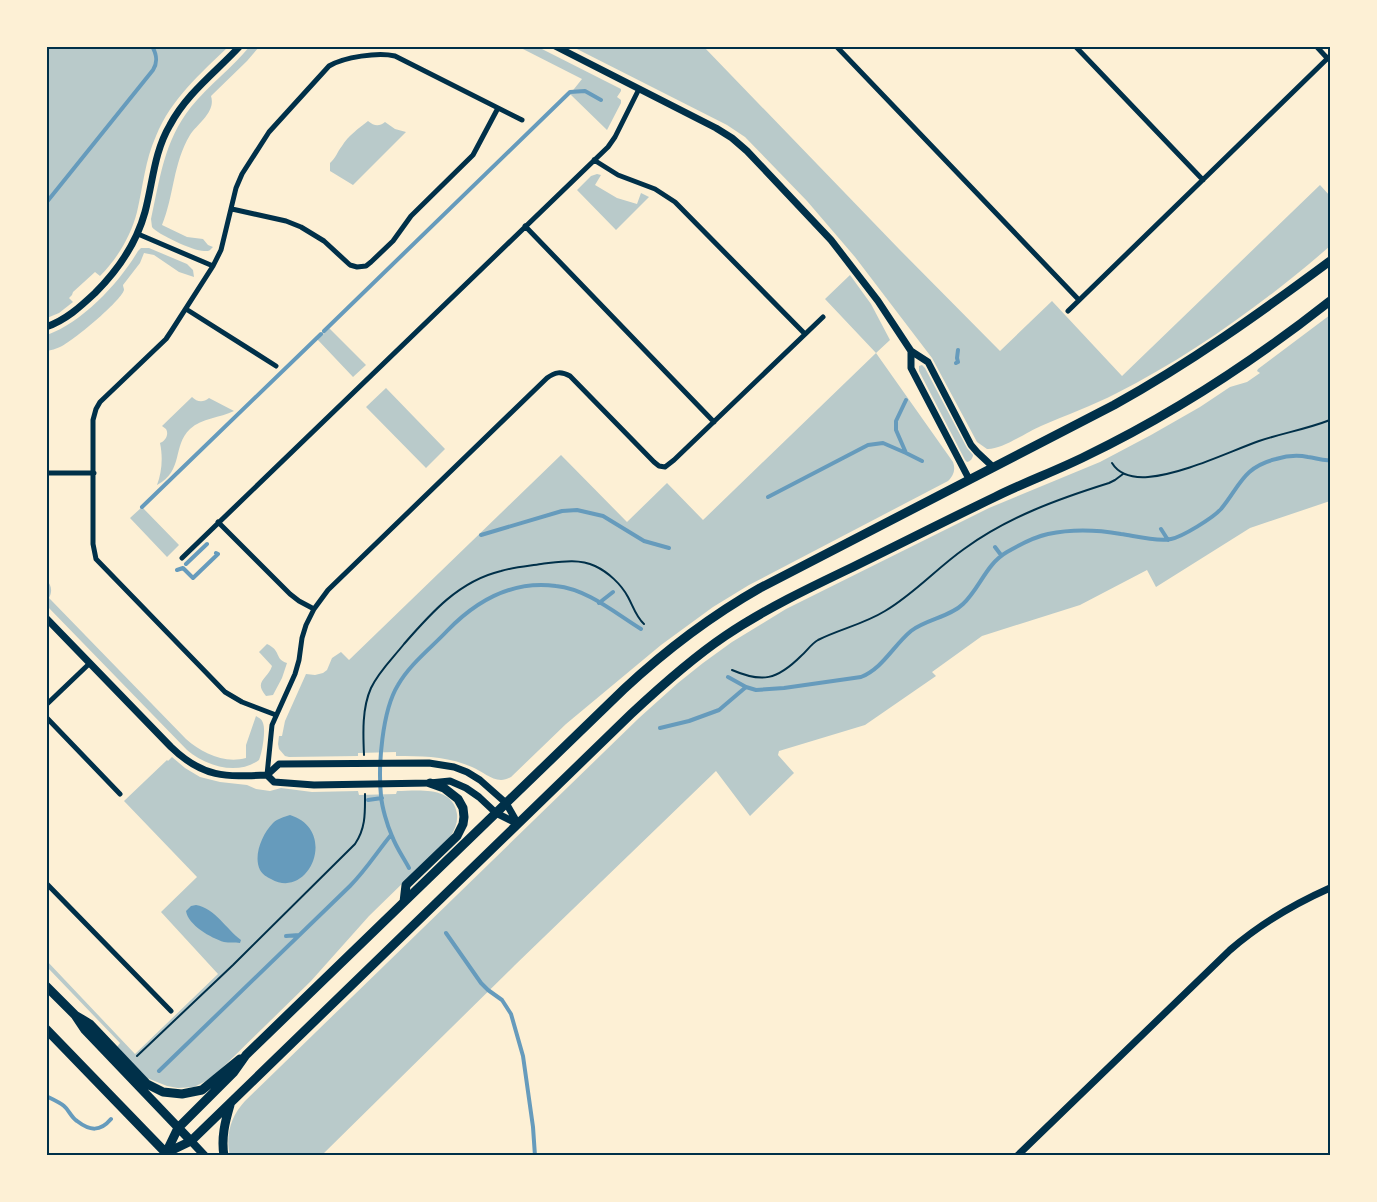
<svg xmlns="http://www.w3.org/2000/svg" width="1377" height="1202" viewBox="0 0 1377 1202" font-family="'Golos Text',sans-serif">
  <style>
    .green { fill: #b9caca }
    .water { fill: #669bbc }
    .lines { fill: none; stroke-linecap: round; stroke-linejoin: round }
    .stream { stroke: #669bbc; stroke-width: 4 }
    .path { stroke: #003049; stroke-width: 2 }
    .minor { stroke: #003049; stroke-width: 5 }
    .tertiary { stroke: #003049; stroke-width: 7 }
    .secondary { stroke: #003049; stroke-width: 8 }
    .primary { stroke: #003049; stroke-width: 9 }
    .neatline { fill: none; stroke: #003049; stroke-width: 2 }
  </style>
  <rect width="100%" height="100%" fill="#fdf0d5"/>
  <path class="green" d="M 47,46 L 228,47 C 200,74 171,99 156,136 C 145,160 143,187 137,212 C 131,236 117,259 100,276 L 95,272 L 73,292 L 72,295 L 69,298 L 73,302 L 59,313 L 47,318 Z
    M 250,46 L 259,47 L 247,61 L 211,96 C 216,112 198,123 190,135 C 173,163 174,196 162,225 L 187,237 L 203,239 L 208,245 L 213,247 C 209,251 210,251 205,251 C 195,252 157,234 152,227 L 151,219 C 160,179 164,141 191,107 C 209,85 232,68 250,46 Z
    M 519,47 L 538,47 L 621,89 L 621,91 L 617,97 L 621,100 L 621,103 L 607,130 L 570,94 L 582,79 Z
    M 573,47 L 704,47 L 899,249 L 1000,351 L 1052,301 L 1122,376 L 1320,185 L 1330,196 L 1330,246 C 1267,301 1191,356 1117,393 C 1092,406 1066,415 1041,426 C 1027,432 1001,450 987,449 L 977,442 L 932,358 L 855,257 L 807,201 L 745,137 L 727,125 Z
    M 368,121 C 374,126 379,127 385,122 L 395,129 L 406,132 L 353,185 L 330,171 L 330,163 C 336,158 337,152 342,146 C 348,136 359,128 368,121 Z
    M 597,174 L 601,175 L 595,185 L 617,198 L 637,204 L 641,193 L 649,197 L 616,230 L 577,190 L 591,176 Z
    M 141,248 L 149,248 L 187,264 L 193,270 L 194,277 L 179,272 L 154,255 L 144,253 L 140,263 L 123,285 C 123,287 124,288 124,290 C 121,301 72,342 60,347 C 56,349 51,350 47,351 L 47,335 C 83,322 119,283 138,251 Z
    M 850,275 L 871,304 L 890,340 L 876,353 L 953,462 C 956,470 953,476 948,481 L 749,585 L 713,607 L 661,645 L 566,724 L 511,777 C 496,786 485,772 472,767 C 446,756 424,756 396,756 L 396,752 L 358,753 L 358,756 L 289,757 L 285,756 L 279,749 L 278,744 L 279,736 L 282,736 L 285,721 L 306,674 L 315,675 L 323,673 L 327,670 L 332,658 L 341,652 L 349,660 L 561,455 L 627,522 L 667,483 L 703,520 L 876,353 L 825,299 Z
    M 1330,315 L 1330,501 L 1250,528 L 1156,587 L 1147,570 L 1080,605 L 982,636 L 932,672 L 936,676 L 865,725 L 779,751 L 778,755 L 794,773 L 750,816 L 716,771 L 515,965 L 322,1155 L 230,1156 C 225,1135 231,1116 245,1101 L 639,718 L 678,683 L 703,663 L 732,642 L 786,609 L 989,508 L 1100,462 L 1151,435 L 1200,407 L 1230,387 L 1247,382 L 1260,373 L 1257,371 L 1258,369 Z
    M 329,328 L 366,365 L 353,377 L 317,339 Z
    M 922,365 L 925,368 L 967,448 L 973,455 C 973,458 970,462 967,462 L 965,460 L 919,371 L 919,366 Z
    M 386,388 L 445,449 L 426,468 L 366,407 Z
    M 192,397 C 197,402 203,403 209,398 L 234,411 C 220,418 202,418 190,429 C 172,446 184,471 157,485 C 162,472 163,457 160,443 C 166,441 169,434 166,429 L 162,426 Z
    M 142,507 L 179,545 L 167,557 L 130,518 Z
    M 46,579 C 51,585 53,590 49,598 L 51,600 L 186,739 C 202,753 224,764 246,758 L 246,745 L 256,716 C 259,718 262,719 263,723 C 266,731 262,753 259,760 C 237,776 206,766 187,750 L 47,606 Z
    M 267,644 C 282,651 274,659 287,663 L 282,678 L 273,695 L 266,696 C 253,681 268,679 272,666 L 259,652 Z
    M 172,757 L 185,768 L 200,777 L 220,782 L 247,785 L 256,789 L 270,791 L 281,788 L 312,792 L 358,791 L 359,795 L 396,794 L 397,791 C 417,791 453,785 457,814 C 458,822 455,829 451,836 L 369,916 L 311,981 L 217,1073 L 206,1081 L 194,1087 L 178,1088 L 167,1086 L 147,1078 L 117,1047 L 120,1043 L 47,967 L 46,960 L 135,1054 L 218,974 L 161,912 L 197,877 L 124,801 L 167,760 L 168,761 Z"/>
  <path class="water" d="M 290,815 C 339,830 309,901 271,879 C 267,877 263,875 260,870 C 253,856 262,834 273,823 C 277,819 284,817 290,815 Z
    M 196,905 C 215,908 226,929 241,940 L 240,943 C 235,942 229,943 224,942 C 211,938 188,925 186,911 L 191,906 Z"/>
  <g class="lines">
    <path class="stream" d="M 46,203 L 153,70 C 158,62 157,55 152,46
      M 324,331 L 570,92 L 585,91 L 601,100
      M 956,363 L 958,362 L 957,358 L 958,350
      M 906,400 L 896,421 L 896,430 L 906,453 L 922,461
      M 768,497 L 868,445 L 883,443 L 906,453
      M 142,507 L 321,334
      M 1161,529 L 1168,540
      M 481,535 L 562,511 L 577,510 L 603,516 L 644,541 L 669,548
      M 995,547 L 1001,555
      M 186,564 L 207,544
      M 177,570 L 183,568 L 193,578 L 218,554 L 216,553
      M 599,603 L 613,592
      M 728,677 L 746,687 L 756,690 L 784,688 L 861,677 C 883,668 893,646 911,631 C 927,619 950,617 963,604 C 980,588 986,564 1007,552 C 1019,545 1034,537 1048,534 C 1072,529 1098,530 1121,534 C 1135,536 1157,542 1171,539 C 1182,537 1213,518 1221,509 C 1240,486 1243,467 1276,459 C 1286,456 1298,455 1308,457 C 1316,458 1323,461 1330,460
      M 660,728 L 689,721 L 719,710 L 746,687
      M 368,800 L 382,798
      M 409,868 C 403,857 396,847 392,836 C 387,825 382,807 381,796 C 378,766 382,711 398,685 C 410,664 431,648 447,631 C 477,600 512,580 556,586 C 587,589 615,613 641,629
      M 446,933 L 481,983 L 488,990 L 502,1000 L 511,1014 L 523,1056 L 533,1127 L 535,1156
      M 286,936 L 299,935
      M 159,1071 L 350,886 C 366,870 377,852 391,835
      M 46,1096 C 52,1099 59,1102 64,1106 C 69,1110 71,1117 77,1121 C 90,1131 100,1132 111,1119"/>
    <path class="path" d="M 1112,463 C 1120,476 1134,478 1148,477 C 1183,474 1226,453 1259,441 C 1283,433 1307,429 1330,420
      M 732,670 C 762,683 777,680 801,656 C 807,651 811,644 818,640 C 840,629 864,624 885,611 C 914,594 937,568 964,549 C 1008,517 1058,499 1109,483 L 1115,480 L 1123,474
      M 364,755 C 363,733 362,708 371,688 C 379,671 393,658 404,644 C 431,613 459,581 501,571 C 514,567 528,566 541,564 C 559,562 578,558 595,566 C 608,572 621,584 628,597 C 633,606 636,617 644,624
      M 137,1056 L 233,965 L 355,844 C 366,828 365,812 365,794"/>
    <path class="minor" d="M 836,46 L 1079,300
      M 1075,46 L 1203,180
      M 1316,46 L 1328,59
      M 594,160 L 618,175 L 655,189 L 675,202 L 805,334
      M 232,209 L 286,221 L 301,227 L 324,241 L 350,265 L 357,267 L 366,266 L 371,262 L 393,241 L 411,216 L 473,155 L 498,108
      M 525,226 L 714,422
      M 138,234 L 213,266
      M 186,309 L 276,366
      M 1068,311 L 1330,56
      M 46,473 L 94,473
      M 218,522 L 290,594 L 299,601 L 314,609
      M 182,558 L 608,147 L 615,137 L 639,89
      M 46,705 L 90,663
      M 276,715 L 242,702 L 225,692 L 96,559 L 93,544 L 93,420 L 96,409 L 100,402 L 166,339 L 172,330 L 213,266 L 221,250 L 236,188 L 242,174 L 269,132 L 329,66 C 344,57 378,52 395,56 L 522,120
      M 46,717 L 120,794
      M 267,775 L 272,725 L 295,674 L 299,660 L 302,638 L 306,625 L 314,609 L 328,590 L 547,378 C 555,372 561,371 570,376 L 654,462 L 659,466 L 665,467 L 674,460 L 823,317
      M 46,883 L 171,1011"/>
    <path class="tertiary" d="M 555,46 L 716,128 L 732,138 L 747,151 L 831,240 L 878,301 L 911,351 L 928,362 L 971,445 L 977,452 L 993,467
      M 46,327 C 66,320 80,307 95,293 C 118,270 136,245 145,212 C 153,182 154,152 170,125 C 187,93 216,72 240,46
      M 911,351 L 911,368 L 969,479
      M 46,618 L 171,747 C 203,778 225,777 267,775 L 279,764 L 429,763 L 454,767 L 467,772 L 480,780 L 506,803 L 518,824
      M 267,775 L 274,782 L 314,785 L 430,783 L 450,781 L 466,788 L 479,797 L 496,813 L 518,824
      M 1017,1156 L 1230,950 C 1260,924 1294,904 1330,888"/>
    <path class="secondary" d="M 191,1141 L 205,1156"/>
    <path class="primary" d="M 404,902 L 406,885 L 457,836 L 463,824 L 464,817 L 463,808 L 458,799 L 444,788 L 430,783
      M 46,986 L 75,1015 L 85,1030 L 191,1141
      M 75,1015 L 90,1024 L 147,1084 L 163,1092 L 182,1094 L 202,1090 L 240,1059
      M 46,1029 L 166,1153
      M 166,1153 L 178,1128 L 234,1072 L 246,1055 L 624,689 C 667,649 709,617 760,588 L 1114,405 C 1190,363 1260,313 1330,261
      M 166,1153 L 191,1141 L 631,714 C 661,686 691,659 725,636 C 765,609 809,588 853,567 C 900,544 947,520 995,497 C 1025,482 1056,471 1086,456 C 1173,414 1254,361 1330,301
      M 224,1156 C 221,1138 225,1122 230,1105"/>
  </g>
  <rect width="1377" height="1202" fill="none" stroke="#fdf0d5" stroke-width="96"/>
  <rect x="48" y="48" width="1281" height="1106" class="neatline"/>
</svg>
